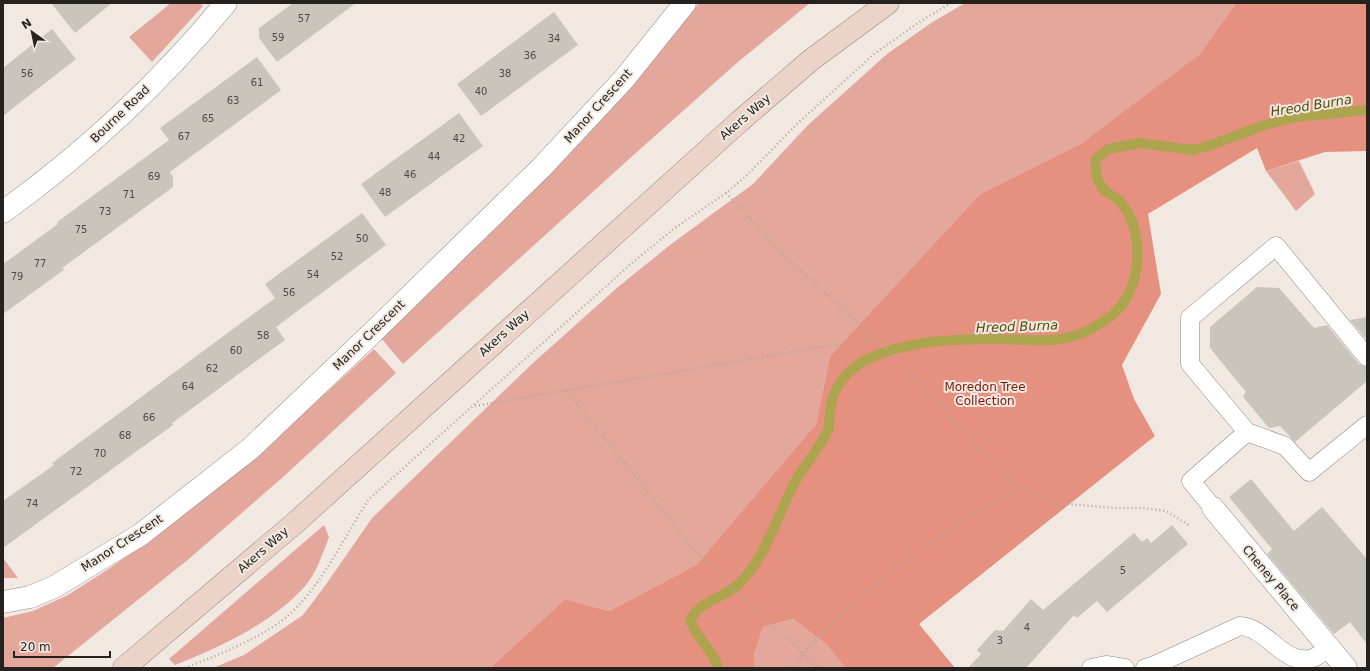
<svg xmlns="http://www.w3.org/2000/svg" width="1370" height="671" viewBox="0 0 1370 671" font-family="'DejaVu Sans',sans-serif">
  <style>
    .green { fill: #e4a79b }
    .forest { fill: #e69080 }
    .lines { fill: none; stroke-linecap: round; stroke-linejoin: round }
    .stream { stroke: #ada44e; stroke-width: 10 }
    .building { fill: #c9c4bc }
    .lane-casing { stroke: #8f8881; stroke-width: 19 }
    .street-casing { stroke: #8f8881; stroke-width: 23 }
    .secondary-casing { stroke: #8f8881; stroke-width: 23 }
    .path { stroke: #aea8a1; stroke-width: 2.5; stroke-dasharray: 1 3; stroke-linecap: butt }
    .lane { stroke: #fff; stroke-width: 18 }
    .street { stroke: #fff; stroke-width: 22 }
    .secondary { stroke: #ebd4c7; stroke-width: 22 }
    .labels { text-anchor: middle; stroke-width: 4; stroke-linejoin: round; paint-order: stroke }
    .number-label { font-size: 10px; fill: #4d4a46 }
    .street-label { font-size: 12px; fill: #24211e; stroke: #f1e9e1 }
    .park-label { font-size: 12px; fill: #7c1608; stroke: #f1e9e1 }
    .water-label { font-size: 13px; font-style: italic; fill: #534c07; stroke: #f1e9e1 }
  </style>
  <rect width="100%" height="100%" fill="#f1e9e1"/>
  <path class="green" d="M 171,3 L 200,3 L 203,6 L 152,62 L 129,37 Z
    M 699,3 L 810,3 L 738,62 L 628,160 L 403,364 L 381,338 L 629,87 Z
    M 965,3 L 1236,3 L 1199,55 L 1177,74 L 1082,143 L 980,194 L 830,356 L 816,424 L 696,565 L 609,611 L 565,599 L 490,668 L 213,668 L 244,655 L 303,615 L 327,583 L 372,518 L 534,362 L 618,287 L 670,245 L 753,184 L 808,125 L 887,54 L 931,23 Z
    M 1299,161 L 1315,194 L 1296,211 L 1266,171 Z
    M 374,349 L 396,373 L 282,478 L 190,558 L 53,668 L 3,668 L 3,618 L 33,611 L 68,595 L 107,570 L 160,533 L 284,431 Z
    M 324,525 L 329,537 C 323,553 316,574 305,586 C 274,622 219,648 175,665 L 169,659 Z
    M 3,558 L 18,578 L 3,578 Z
    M 793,619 L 827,645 L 845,668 L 754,668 L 754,655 L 763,627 Z"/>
  <path class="forest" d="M 1236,3 L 1367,3 L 1367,151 L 1325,152 L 1266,171 L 1257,148 L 1148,214 L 1161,294 L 1122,365 L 1134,399 L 1155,436 L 919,624 L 955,668 L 845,668 L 827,645 L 793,619 L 763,627 L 754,655 L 754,668 L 490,668 L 565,599 L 609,611 L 696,565 L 816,424 L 830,356 L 980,194 L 1082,143 L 1199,55 Z"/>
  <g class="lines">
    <path class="stream" d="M 718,668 C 713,649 696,638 690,620 C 693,616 696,611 700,608 C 712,598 730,594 741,582 C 767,554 778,514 795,482 C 805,464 820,448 828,430 C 830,425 829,418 830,412 C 832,388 847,369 868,359 C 908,340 955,339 999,339 C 1019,339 1040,342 1060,339 C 1081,337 1112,320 1124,302 C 1142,275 1143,226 1120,202 C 1117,198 1112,196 1108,193 C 1096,184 1095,173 1096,159 L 1108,149 L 1140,143 L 1192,150 L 1208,146 L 1265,125 L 1296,117 L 1367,110"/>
  </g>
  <path class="building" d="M 51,3 L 112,3 L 75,33 Z
    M 293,3 L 356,3 L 277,62 L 259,38 L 259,28 Z
    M 554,12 L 578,45 L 481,116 L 457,84 Z
    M 52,29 L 76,59 L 3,116 L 3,68 Z
    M 257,57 L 281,90 L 170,172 L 173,177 L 173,187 L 62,268 L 64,270 L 3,314 L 3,264 L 58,224 L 57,222 L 169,140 L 160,128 Z
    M 459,113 L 483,146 L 385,217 L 361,184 Z
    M 362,213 L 386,245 L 276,327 L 285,340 L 172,423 L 173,425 L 3,548 L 3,501 L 54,465 L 52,463 L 275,298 L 265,284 Z
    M 1257,287 L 1279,288 L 1314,328 L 1327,325 L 1359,364 L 1367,367 L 1367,381 L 1295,442 L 1280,426 L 1269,428 L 1243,397 L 1246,392 L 1210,348 L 1210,327 Z
    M 1367,317 L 1367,340 L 1350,320 Z
    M 1251,479 L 1294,531 L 1322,507 L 1367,559 L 1367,644 L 1350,622 L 1334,634 L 1267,554 L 1272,549 L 1229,497 Z
    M 1172,525 L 1188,544 L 1107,612 L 1097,601 L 1077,618 L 1074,615 L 1026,668 L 968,668 L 981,654 L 977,650 L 995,630 L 1003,631 L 1031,599 L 1043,610 L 1134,533 L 1142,542 L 1147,538 L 1151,543 Z"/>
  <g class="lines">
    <g class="lane-casing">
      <path id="lane" d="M 1367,357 L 1276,246 L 1190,318 L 1190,364 L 1247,432 L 1285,446 L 1309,472 L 1367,425
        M 1213,508 L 1191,481 L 1247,432
        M 1091,668 L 1106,665 L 1125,668
        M 1145,668 L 1155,665 L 1240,626 C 1269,628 1283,667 1313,658 C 1318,656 1324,651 1329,648"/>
    </g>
    <g class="street-casing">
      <path id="street" d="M 3,212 C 86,152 161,82 226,3
        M 1213,508 L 1346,668
        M 3,602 L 30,597 L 54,587 L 140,535 L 250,449 L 371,334 L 541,168 L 624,79 L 685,3"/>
    </g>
    <g class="secondary-casing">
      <path id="secondary" d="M 124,668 L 295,523 L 740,121 L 811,60 L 888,3"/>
    </g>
    <path class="path" d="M 726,193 L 788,259 L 907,368 L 978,449 L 1018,488 L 1056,503 L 1115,508 L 1144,508 L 1166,511 L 1190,526
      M 567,391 L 691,546 L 757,614 L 791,641 L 817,668
      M 475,406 L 874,338
      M 185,668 C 216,656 269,635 292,612 C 325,580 344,537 369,499 L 632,263 L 675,228 L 726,193 L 745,177 L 797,124 L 874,54 L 921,21 L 951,3
      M 792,668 L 825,629 L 860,595 L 948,530 L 1018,488"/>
    <use href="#lane" class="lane"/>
    <use href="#street" class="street"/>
    <use href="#secondary" class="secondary"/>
  </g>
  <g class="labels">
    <g class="number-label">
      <text x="304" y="22">57</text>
      <text x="278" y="41">59</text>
      <text x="554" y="42">34</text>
      <text x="530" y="59">36</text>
      <text x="27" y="77">56</text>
      <text x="505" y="77">38</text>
      <text x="257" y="86">61</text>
      <text x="481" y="95">40</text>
      <text x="233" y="104">63</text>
      <text x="208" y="122">65</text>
      <text x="184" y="140">67</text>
      <text x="459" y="142">42</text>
      <text x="434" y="160">44</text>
      <text x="410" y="178">46</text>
      <text x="154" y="180">69</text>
      <text x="385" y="196">48</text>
      <text x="129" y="198">71</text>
      <text x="105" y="215">73</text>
      <text x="81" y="233">75</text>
      <text x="362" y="242">50</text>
      <text x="337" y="260">52</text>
      <text x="40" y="267">77</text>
      <text x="313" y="278">54</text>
      <text x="17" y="280">79</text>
      <text x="289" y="296">56</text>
      <text x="263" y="339">58</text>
      <text x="236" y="354">60</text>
      <text x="212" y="372">62</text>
      <text x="188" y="390">64</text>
      <text x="149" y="421">66</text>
      <text x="125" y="439">68</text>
      <text x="100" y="457">70</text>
      <text x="76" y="475">72</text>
      <text x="32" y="507">74</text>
      <text x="1123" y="574">5</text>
      <text x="1027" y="631">4</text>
      <text x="1000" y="644">3</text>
    </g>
    <g class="street-label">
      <text transform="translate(598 106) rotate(-48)" y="4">Manor Crescent</text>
      <text transform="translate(120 114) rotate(-44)" y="4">Bourne Road</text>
      <text transform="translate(745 117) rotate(-41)" y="4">Akers Way</text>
      <text transform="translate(504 333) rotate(-42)" y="4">Akers Way</text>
      <text transform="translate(369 335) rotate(-44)" y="4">Manor Crescent</text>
      <text transform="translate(122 543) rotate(-33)" y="4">Manor Crescent</text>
      <text transform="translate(263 550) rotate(-41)" y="4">Akers Way</text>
      <text transform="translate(1271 578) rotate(50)" y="4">Cheney Place</text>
    </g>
    <g class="park-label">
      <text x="985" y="391">Moredon Tree<tspan x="985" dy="14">Collection</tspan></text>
    </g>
    <g class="water-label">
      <text transform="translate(1311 105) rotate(-9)" y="5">Hreod Burna</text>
      <text transform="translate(1017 326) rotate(-2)" y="5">Hreod Burna</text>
    </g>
  </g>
  <rect width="1370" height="671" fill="none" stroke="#24211e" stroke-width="8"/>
  <g transform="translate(32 32) rotate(327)" stroke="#f1e9e1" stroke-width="3" paint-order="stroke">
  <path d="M0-3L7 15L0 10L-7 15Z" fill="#24211e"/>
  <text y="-6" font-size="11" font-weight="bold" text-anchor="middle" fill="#24211e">N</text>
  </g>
  <path d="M14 651v6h96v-6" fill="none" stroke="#24211e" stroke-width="2"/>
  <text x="20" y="651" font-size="12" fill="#24211e" stroke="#f1e9e1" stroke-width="3" paint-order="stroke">20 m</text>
</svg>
